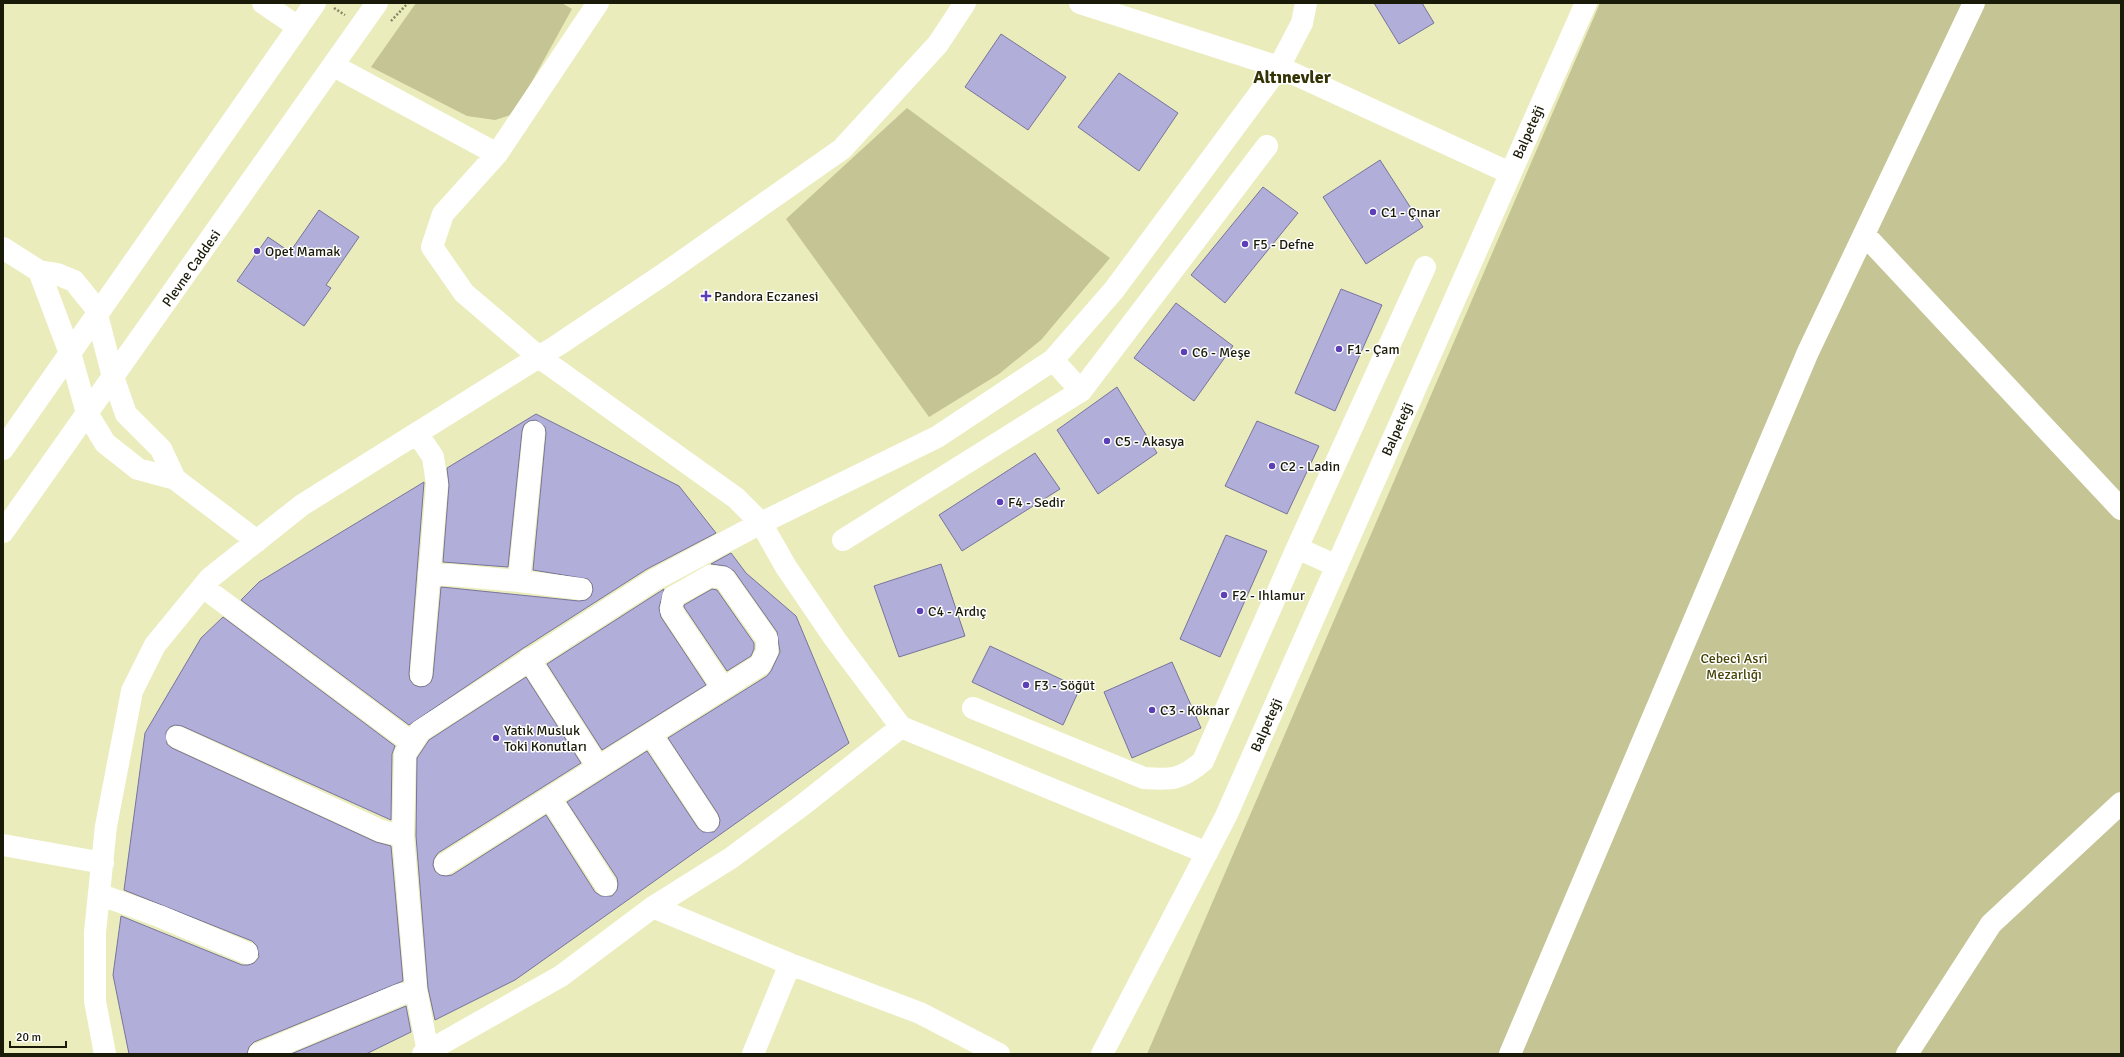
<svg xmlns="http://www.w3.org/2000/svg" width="2124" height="1057" viewBox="0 0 2124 1057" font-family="Signika,sans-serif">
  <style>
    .green { fill: #c4c494 }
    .building { fill: #b1aed9; stroke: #77749c }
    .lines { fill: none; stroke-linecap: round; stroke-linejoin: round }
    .path { stroke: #858664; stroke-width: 2.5; stroke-dasharray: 2 2; stroke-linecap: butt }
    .minor { stroke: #fff; stroke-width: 22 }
    .major { stroke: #fff; stroke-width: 22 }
    .poi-dot { fill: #5a3fb7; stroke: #fff; stroke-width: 1.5 }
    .labels { text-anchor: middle; stroke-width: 3; stroke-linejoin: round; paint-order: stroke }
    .street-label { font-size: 14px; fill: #1a1a08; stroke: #fff }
    .poi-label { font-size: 14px; fill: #1a1a08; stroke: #fff; text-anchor: start }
    .park-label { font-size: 14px; fill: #454305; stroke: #fff }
    .district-label { font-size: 18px; font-weight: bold; fill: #343306; stroke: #fff }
  </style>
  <rect width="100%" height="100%" fill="#ebecbc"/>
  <path class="green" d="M 416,3 L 562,3 L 572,9 L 514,114 L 495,120 L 467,116 L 371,67 Z
    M 1600,3 L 2121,3 L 2121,1054 L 1147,1054 Z
    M 907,108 L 1110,258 L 1041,340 L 999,374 L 929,417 L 786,219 Z"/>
  <path class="building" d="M 1374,3 L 1422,3 L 1434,23 L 1399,44 Z
    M 1001,34 L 1066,77 L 1028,130 L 965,87 Z
    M 1119,73 L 1178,113 L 1139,171 L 1078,127 Z
    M 1380,160 L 1423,227 L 1366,264 L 1323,197 Z
    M 1263,187 L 1298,213 L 1225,303 L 1191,275 Z
    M 319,210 L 359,237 L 326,285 L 331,288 L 304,326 L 237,281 L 268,237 L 290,252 Z
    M 1341,289 L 1382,305 L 1335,411 L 1295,393 Z
    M 1176,303 L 1233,346 L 1194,401 L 1134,358 Z
    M 1117,387 L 1157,453 L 1098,494 L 1057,430 Z
    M 536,414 L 679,486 L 716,533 L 647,569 L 522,649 L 409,725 L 241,600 L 259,582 L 424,482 L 409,674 L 410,680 L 414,685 L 420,687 L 426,686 L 431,682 L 433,676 L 441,587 L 579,601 L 586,600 L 591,596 L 593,590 L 592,584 L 588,579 L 533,570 L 546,433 L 545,427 L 536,420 L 529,421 L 524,425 L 522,431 L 508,567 L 443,562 L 449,485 L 447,468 Z
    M 1257,421 L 1319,446 L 1287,514 L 1225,486 Z
    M 1035,453 L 1060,489 L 962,551 L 939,515 Z
    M 1226,535 L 1267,551 L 1220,657 L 1180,639 Z
    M 731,553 L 746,573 L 796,616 L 849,743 L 515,980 L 435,1020 L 428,988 L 416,836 L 417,758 L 429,740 L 526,677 L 581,763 L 438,853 L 434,859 L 433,865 L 435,871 L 440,875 L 446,876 L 452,875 L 546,815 L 595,892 L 601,896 L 612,896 L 617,890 L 618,884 L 617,878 L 567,802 L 647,751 L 698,828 L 703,832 L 714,832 L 719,826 L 720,820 L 718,814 L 668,738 L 767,676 L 771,671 L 780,652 L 777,632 L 734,571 L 726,566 L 711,564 Z
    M 941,564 L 965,636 L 899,657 L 874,586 Z
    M 664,589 L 659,608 L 661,617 L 706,685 L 602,750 L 547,664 Z
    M 712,589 L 717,590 L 754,643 L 754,649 L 751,656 L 727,671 L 684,607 L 684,605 Z
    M 223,617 L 395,746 L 392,754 L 391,820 L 182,726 L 175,725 L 170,727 L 166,732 L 167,744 L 172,748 L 376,842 L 391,846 L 403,981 L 254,1042 L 249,1047 L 247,1054 L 129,1054 L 113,975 L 121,916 L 242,965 L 248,965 L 254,963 L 259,957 L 257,946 L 252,941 L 124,890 L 145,733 L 201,638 Z
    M 990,646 L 1080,688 L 1063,725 L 972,682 Z
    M 1172,662 L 1201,728 L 1132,758 L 1104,692 Z
    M 406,1006 L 411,1032 L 366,1054 L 291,1054 Z"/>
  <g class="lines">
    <path class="path" d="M 334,8 L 345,15
      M 391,21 L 408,3"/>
    <path class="minor" d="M 263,3 L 298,27
      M 598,3 L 497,154 L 443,214 L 432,247 L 464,293 L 539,357 L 736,498 L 761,523 L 786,567 L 835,639 L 901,727
      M 1080,3 L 1279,67 L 1510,173
      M 334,66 L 497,154
      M 1864,234 L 2121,509
      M 3,248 L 39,271 L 57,274 L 74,281 L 95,307 L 113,377 L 126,414 L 161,449 L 175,479
      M 39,271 L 70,353 L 87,413 L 105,443 L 138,469 L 175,479 L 257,541
      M 1053,360 L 1081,391 L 1267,146
      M 417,433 L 433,457 L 437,484 L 421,675
      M 843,540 L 1081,391
      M 1337,566 L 1297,548 L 1425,267
      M 429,573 L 519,581 L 581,589
      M 519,581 L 534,432
      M 203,587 L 412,743
      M 529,659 L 598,767
      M 973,708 L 1144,778 C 1172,780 1181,780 1203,761 L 1297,548
      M 651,734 L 708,821
      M 177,737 L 381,831 L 403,836
      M 550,798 L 606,885
      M 3,845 L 103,863
      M 445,864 L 760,665 L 767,652 L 767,639 L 724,578 L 710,576 L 673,597 L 671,610 L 723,688
      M 101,895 L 159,916 L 247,953
      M 653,907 L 790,964 L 920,1013 L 999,1054
      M 428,1052 L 416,990 L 403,836 L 405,754 L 420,731 L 654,580 L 761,523 L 937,437 L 1053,360 L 1114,290 L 1279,67 L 1302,23 L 1306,3
      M 105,1054 L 95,1001 L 95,932 L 106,826 L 132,691 L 155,645 L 210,578 L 302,505 L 558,345 L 664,274 L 842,149 L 938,44 L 965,3
      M 259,1054 L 399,995 L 416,990
      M 423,1054 L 561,976 L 653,907 L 731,858 L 804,804 L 901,727 L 1207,853
      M 753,1054 L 790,964
      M 1102,1054 L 1226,816 L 1586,3
      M 1510,1054 L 1808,352 L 1974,3
      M 1907,1054 L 1991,924 L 2121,803"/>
    <path class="major" d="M 3,449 L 315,3
      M 3,532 L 377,3"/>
  </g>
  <g class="poi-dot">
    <circle cx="1373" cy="212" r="4"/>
    <circle cx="1245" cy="244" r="4"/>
    <circle cx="257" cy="251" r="4"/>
    <path d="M704 290h4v4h4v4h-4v4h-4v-4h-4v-4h4z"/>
    <circle cx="1339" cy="349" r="4"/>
    <circle cx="1184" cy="352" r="4"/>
    <circle cx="1107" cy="441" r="4"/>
    <circle cx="1272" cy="466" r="4"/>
    <circle cx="1000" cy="502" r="4"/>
    <circle cx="1224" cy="595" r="4"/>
    <circle cx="920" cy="611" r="4"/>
    <circle cx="1026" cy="685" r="4"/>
    <circle cx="1152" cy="710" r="4"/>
    <circle cx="496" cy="738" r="4"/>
  </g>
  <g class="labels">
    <g class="street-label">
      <text transform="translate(1528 132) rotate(-66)" y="5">Balpeteği</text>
      <text transform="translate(191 268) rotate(-55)" y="5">Plevne Caddesi</text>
      <text transform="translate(1397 429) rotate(-66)" y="5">Balpeteği</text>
      <text transform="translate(1266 725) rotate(-66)" y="5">Balpeteği</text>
    </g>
    <g class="poi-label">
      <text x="1381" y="217">C1 - Çınar</text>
      <text x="1253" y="249">F5 - Defne</text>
      <text x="265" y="256">Opet Mamak</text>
      <text x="714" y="301">Pandora Eczanesi</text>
      <text x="1347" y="354">F1 - Çam</text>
      <text x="1192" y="357">C6 - Meşe</text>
      <text x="1115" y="446">C5 - Akasya</text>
      <text x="1280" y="471">C2 - Ladin</text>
      <text x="1008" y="507">F4 - Sedir</text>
      <text x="1232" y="600">F2 - Ihlamur</text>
      <text x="928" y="616">C4 - Ardıç</text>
      <text x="1034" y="690">F3 - Söğüt</text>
      <text x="1160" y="715">C3 - Köknar</text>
      <text x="504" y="735">Yatık Musluk<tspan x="504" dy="16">Toki Konutları</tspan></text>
    </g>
    <g class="park-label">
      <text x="1734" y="663">Cebeci Asri<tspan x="1734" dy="16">Mezarlığı</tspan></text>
    </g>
    <g class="district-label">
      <text x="1292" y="83">Altınevler</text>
    </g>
  </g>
  <rect width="2124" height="1057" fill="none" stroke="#1a1a08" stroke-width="8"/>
  <path d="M10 1041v6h56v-6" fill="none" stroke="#1a1a08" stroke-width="2"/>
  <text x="16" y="1041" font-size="12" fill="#1a1a08" stroke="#ffffff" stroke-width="3" paint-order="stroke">20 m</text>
</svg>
